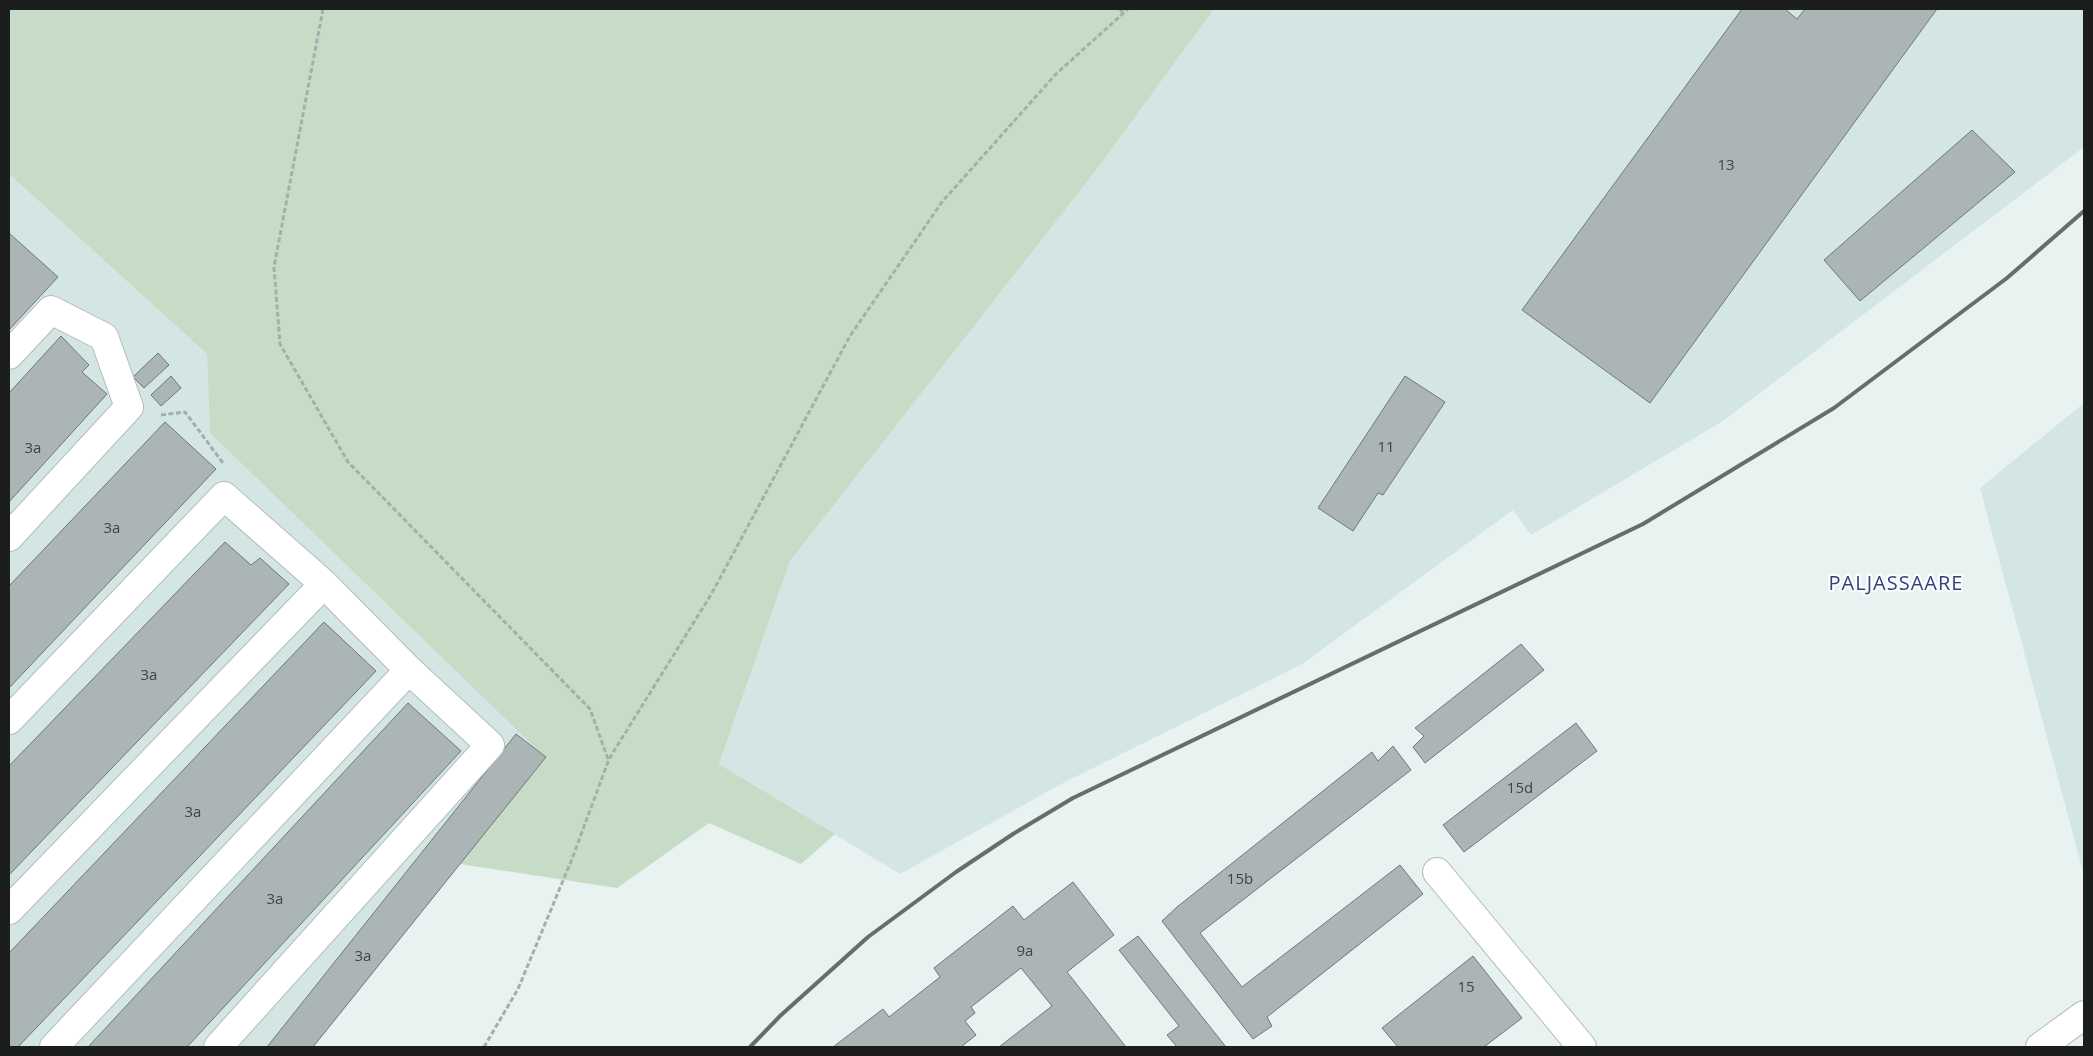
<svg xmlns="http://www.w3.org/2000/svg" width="2093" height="1056" viewBox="0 0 2093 1056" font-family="'Open Sans',sans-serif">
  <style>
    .built { fill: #d3e6e3 }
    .green { fill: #c7dcc7 }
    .building { fill: #acb5b6; stroke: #6f7879 }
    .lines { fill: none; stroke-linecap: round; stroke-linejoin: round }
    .minor-casing { stroke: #b3bdbb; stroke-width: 30 }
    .path { stroke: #a6aeac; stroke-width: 3; stroke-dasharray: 5 2.5; stroke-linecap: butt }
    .minor { stroke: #fff; stroke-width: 28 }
    .rail { stroke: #686d6c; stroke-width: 4 }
    .labels { text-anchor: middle; stroke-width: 4.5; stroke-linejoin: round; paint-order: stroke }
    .number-label { font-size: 15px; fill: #3f4443 }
    .quarter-label { font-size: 20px; letter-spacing: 1px; fill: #3b3e7a; stroke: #f7fffd }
  </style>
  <rect width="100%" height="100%" fill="#e8f2f0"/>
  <path class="built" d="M 1214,9 L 2084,9 L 2084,147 L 1723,421 L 1531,535 L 1513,510 L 1302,664 L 1063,783 L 900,874 L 719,764 L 790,561 L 1094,173 Z
    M 9,174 L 207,354 L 210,433 L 546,757 L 313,1047 L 9,1047 Z
    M 2084,403 L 2084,875 L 1980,488 Z"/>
  <path class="green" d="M 9,9 L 1214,9 L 1094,173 L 790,561 L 719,764 L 835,834 L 801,864 L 709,823 L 617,888 L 460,864 L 545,757 L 210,433 L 207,354 L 9,174 Z"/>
  <path class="building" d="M 1742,9 L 1785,9 L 1797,19 L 1805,9 L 1937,9 L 1650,403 L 1522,310 Z
    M 1972,130 L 2015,172 L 1860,301 L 1824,260 Z
    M 9,233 L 58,277 L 9,330 Z
    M 61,336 L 89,365 L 82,372 L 107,394 L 9,502 L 9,393 Z
    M 158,353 L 169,365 L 144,388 L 133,377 Z
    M 171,376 L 181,388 L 161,406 L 151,395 Z
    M 1405,376 L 1445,402 L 1383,495 L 1378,493 L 1353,531 L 1318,508 Z
    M 165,422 L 216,469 L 9,688 L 9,586 Z
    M 225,542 L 251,565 L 260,558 L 289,584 L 9,875 L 9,766 Z
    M 324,622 L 376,671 L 18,1047 L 9,1047 L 9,953 Z
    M 1521,644 L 1544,670 L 1425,763 L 1413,747 L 1424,736 L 1415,728 Z
    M 408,703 L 461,751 L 187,1047 L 88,1047 Z
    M 1576,723 L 1597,751 L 1464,852 L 1443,825 Z
    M 516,734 L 546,757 L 313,1047 L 267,1047 Z
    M 1393,746 L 1411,770 L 1200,933 L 1242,987 L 1400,865 L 1423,894 L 1267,1017 L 1272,1026 L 1253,1039 L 1162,921 L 1177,907 L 1372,752 L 1378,761 Z
    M 1073,882 L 1114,935 L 1067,972 L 1126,1047 L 999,1047 L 1052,1006 L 1021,968 L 971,1007 L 975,1013 L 965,1021 L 976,1035 L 961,1047 L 833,1047 L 883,1009 L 889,1017 L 940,977 L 934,968 L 1013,906 L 1024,920 Z
    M 1138,936 L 1226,1047 L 1177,1047 L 1167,1035 L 1179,1026 L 1119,950 Z
    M 1473,956 L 1522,1018 L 1484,1047 L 1398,1047 L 1382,1028 Z"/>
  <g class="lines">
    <g class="minor-casing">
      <path id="minor" d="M 9,355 L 51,310 L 104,337 L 129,407 L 9,537
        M 9,720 L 224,496 L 324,584 L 409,670 L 490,745 L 218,1047
        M 1437,872 L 1582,1047
        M 9,910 L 324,584
        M 54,1047 L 409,670
        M 2040,1047 L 2084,1015"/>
    </g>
    <path class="path" d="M 323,9 L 274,267 L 280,344 L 348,462 L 590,709 L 608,759
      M 1120,9 L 1123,13
      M 161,415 L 185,412 L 223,463
      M 484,1047 L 518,989 L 572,859 L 609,759 L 712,593 L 850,336 L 942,202 L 1056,74 L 1128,9"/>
    <use href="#minor" class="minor"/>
    <path class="rail" d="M 750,1047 L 780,1016 L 868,937 L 956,872 L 1013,834 L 1073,798 L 1643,524 L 1834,408 L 2007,278 L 2084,211"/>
  </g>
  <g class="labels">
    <g class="number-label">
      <text x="1726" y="170">13</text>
      <text x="1386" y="452">11</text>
      <text x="33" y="453">3a</text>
      <text x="112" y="533">3a</text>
      <text x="149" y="680">3a</text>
      <text x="1520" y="793">15d</text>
      <text x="193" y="817">3a</text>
      <text x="1240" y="884">15b</text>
      <text x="275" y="904">3a</text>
      <text x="1025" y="956">9a</text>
      <text x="363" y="961">3a</text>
      <text x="1466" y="992">15</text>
    </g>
    <g class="quarter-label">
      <text x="1896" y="590">PALJASSAARE</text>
    </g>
  </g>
  <rect width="2093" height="1056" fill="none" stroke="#1b1e1d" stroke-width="20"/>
</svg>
